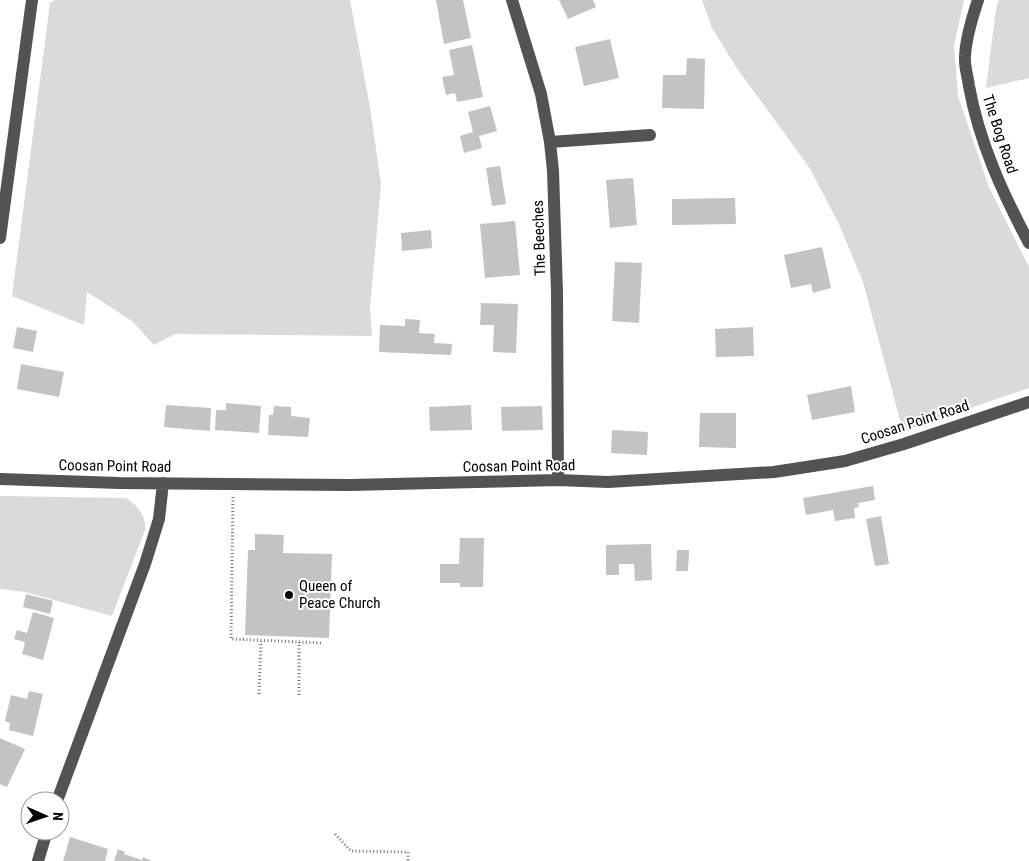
<svg xmlns="http://www.w3.org/2000/svg" width="1029" height="861" viewBox="0 0 1029 861" font-family="'Roboto Condensed',sans-serif">
  <style>
    .green { fill: #dadada }
    .building { fill: #c3c3c3 }
    .lines { fill: none; stroke-linecap: round; stroke-linejoin: round }
    .path { stroke: #757575; stroke-width: 3; stroke-dasharray: 1 2.5; stroke-linecap: butt }
    .minor { stroke: #535353; stroke-width: 12 }
    .poi-dot { fill: #000; stroke: #fff; stroke-width: 2 }
    .labels { text-anchor: middle; stroke-width: 4; stroke-linejoin: round; paint-order: stroke }
    .street-label { font-size: 15px; fill: #000; stroke: #fff }
    .poi-label { font-size: 15px; fill: #000; stroke: #fff; text-anchor: start }
  </style>
  <rect width="100%" height="100%" fill="#fff"/>
  <path class="green" d="M 55,0 L 350,0 L 370,107 L 381,184 L 370,308 L 372,336 L 175,334 L 154,345 L 132,321 L 87,292 L 84,325 L 12,296 L 50,3 Z
    M 702,0 L 964,0 L 954,46 L 958,96 L 989,187 L 1029,267 L 1029,388 L 903,431 L 863,282 L 839,224 L 809,167 L 736,67 L 712,28 Z
    M 999,0 L 1029,0 L 1029,78 L 986,88 L 996,9 Z
    M 0,496 L 125,498 C 137,503 147,518 145,530 L 112,616 L 25,592 L 0,589 Z"/>
  <path class="building" d="M 436,0 L 463,0 L 471,38 L 444,44 Z
    M 559,0 L 593,0 L 596,7 L 568,19 Z
    M 610,39 L 619,78 L 584,86 L 575,47 Z
    M 472,45 L 483,97 L 457,102 L 455,93 L 446,95 L 442,77 L 454,75 L 449,50 Z
    M 687,58 L 705,59 L 704,109 L 662,108 L 663,75 L 686,75 Z
    M 490,106 L 497,131 L 479,136 L 482,148 L 464,153 L 460,136 L 473,132 L 468,112 Z
    M 500,166 L 506,204 L 492,206 L 486,168 Z
    M 633,178 L 637,225 L 610,228 L 606,180 Z
    M 735,198 L 736,224 L 672,225 L 672,199 Z
    M 515,221 L 520,275 L 485,278 L 480,224 Z
    M 431,230 L 432,248 L 402,251 L 401,233 Z
    M 822,247 L 831,288 L 813,293 L 811,284 L 791,288 L 784,255 Z
    M 615,262 L 642,263 L 639,323 L 612,321 Z
    M 481,303 L 518,304 L 516,353 L 493,352 L 494,325 L 480,325 Z
    M 405,319 L 420,320 L 419,333 L 435,334 L 434,343 L 452,344 L 451,355 L 379,352 L 380,325 L 405,326 Z
    M 17,327 L 37,331 L 33,352 L 13,348 Z
    M 753,327 L 754,356 L 716,357 L 715,329 Z
    M 21,364 L 64,372 L 59,397 L 17,389 Z
    M 851,386 L 855,412 L 812,420 L 807,395 Z
    M 226,403 L 261,406 L 259,433 L 215,430 L 216,410 L 226,410 Z
    M 166,405 L 211,408 L 210,431 L 164,427 Z
    M 471,405 L 472,430 L 430,431 L 429,407 Z
    M 274,406 L 291,407 L 291,416 L 310,418 L 308,437 L 268,435 L 269,415 L 273,415 Z
    M 542,406 L 543,430 L 502,431 L 501,407 Z
    M 700,413 L 736,413 L 736,448 L 699,447 Z
    M 612,430 L 648,432 L 647,455 L 611,453 Z
    M 873,486 L 875,500 L 858,503 L 859,507 L 854,508 L 855,518 L 835,521 L 833,510 L 806,515 L 803,498 Z
    M 881,516 L 889,564 L 875,566 L 866,519 Z
    M 255,534 L 284,535 L 283,553 L 332,554 L 329,638 L 245,635 L 248,550 L 255,550 Z
    M 460,538 L 484,538 L 483,587 L 460,587 L 460,583 L 440,583 L 440,564 L 459,564 Z
    M 651,544 L 652,580 L 635,581 L 634,564 L 619,564 L 619,575 L 606,575 L 606,545 Z
    M 677,550 L 689,550 L 688,571 L 676,571 Z
    M 26,594 L 53,601 L 50,614 L 23,607 Z
    M 33,612 L 54,618 L 43,660 L 22,654 L 25,642 L 14,639 L 17,630 L 27,633 Z
    M 29,691 L 43,694 L 33,736 L 9,730 L 10,723 L 5,721 L 11,695 L 27,699 Z
    M 0,738 L 25,749 L 7,787 L 0,784 Z
    M 70,837 L 108,849 L 105,861 L 63,861 Z
    M 118,849 L 125,852 L 124,854 L 142,860 L 143,857 L 152,861 L 114,861 Z"/>
  <g class="lines">
    <path class="path" d="M 233,497 L 231,639 L 322,643
      M 259,694 L 261,641
      M 299,695 L 299,642
      M 335,834 L 351,851 L 408,852 L 408,861"/>
    <path class="minor" d="M 512,0 L 541,94 L 550,142 L 553,171 L 557,292 L 558,480
      M 978,0 C 972,18 966,37 965,56 C 964,66 968,77 969,86 C 979,142 1003,194 1029,243
      M 550,142 L 650,135
      M 0,238 L 32,0
      M 0,479 L 119,483 L 350,485 L 558,480 L 608,482 L 774,472 L 845,461 L 904,444 L 1029,402
      M 57,801 L 145,564 L 159,519 L 163,483
      M 38,861 L 47,831"/>
  </g>
  <circle class="poi-dot" cx="289" cy="595" r="5"/>
  <g class="labels">
    <g class="street-label">
      <text transform="translate(1000 134) rotate(72)" y="5">The Bog Road</text>
      <text transform="translate(539 238) rotate(-92)" y="5">The Beeches</text>
      <text transform="translate(915 422) rotate(-18)" y="5">Coosan Point Road</text>
      <text transform="translate(115 466) rotate(1)" y="5">Coosan Point Road</text>
      <text transform="translate(519 466) rotate(-1)" y="5">Coosan Point Road</text>
    </g>
    <g class="poi-label">
      <text x="299" y="591">Queen of<tspan x="299" dy="17">Peace Church</tspan></text>
    </g>
  </g>
  <g transform="translate(45 816) rotate(92)"><circle r="24" fill="#ffffff" stroke="#999999"/>
  <path d="M0-4L9 19L0 12L-9 19Z" fill="#000000"/>
  <text y="-8" font-size="14" font-weight="bold" text-anchor="middle" fill="#000000">N</text>
  </g>
</svg>
